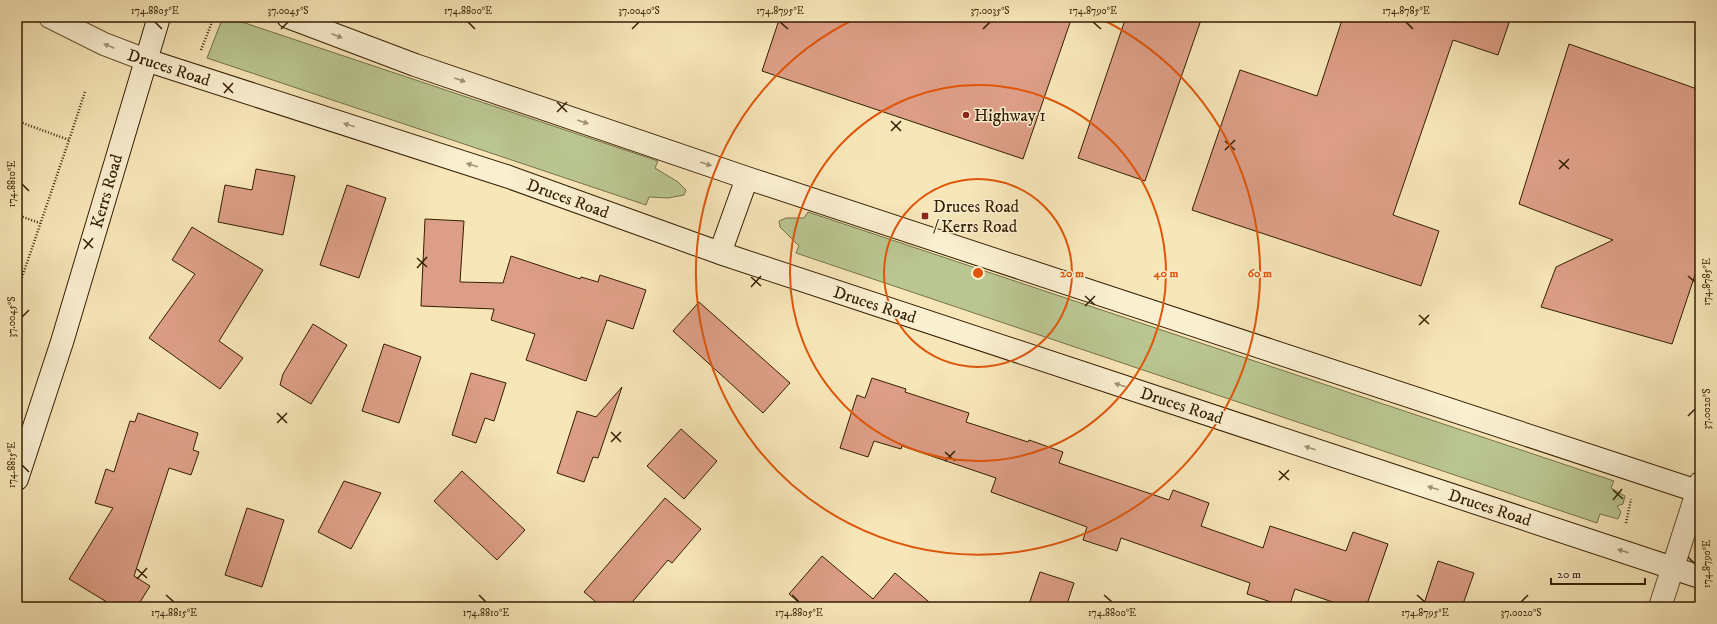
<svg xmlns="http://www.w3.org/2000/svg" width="1717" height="624" viewBox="0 0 1717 624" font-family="'IM FELL DW Pica',serif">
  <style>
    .green { fill: #bac691; stroke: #777248 }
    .building { fill: #dc9e86; stroke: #341e00 }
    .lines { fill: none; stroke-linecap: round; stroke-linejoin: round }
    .minor-casing { stroke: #65502e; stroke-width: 24 }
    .tertiary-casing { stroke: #65502e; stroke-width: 24 }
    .secondary-casing { stroke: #341e00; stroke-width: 24 }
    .path { stroke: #341e00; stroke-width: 2.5; stroke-dasharray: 1 2; stroke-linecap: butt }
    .minor { stroke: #faefd1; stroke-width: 22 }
    .tertiary { stroke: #faefd1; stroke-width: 22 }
    .secondary { stroke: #faefd1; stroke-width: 22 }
    .oneway { fill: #a19173 }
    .ticks { fill: none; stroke: #341e00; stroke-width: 1.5 }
    .ring { fill: none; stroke: #df560b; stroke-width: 2 }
    .poi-dot { fill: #8f2418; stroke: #faefd1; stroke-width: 1.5 }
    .labels { text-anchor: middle; stroke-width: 3; stroke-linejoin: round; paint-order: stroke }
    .street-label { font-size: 17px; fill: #341e00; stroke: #faefd1 }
    .poi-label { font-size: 17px; fill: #341e00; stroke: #faefd1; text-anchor: start }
    .centre { fill: #df560b; stroke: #faefd1; stroke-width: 2 }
    .ring-label { font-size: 12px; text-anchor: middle; font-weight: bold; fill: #df560b; stroke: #faefd1; stroke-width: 3; stroke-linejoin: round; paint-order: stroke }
    .neatline { fill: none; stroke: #341e00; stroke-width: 1.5 }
    .ticks-label { font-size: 10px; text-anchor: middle; fill: #341e00 }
  </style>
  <rect width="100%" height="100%" fill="#f7e6b8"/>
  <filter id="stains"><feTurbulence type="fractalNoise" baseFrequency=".005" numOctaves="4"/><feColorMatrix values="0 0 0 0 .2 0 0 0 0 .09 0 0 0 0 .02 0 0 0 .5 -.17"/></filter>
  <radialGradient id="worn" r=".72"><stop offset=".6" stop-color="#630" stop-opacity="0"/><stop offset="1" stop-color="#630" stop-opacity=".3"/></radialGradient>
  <path class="green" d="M 223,17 L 227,17 L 658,161 L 655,168 L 678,182 L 686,190 L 684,195 L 668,198 L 649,197 L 646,205 L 207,58 Z
    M 808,212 L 1614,481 L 1611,488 L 1625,496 L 1623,504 L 1617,506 L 1621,512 L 1618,519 L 1600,514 L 1597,523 L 796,253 L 799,246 L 780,227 L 779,221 L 786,218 L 804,218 Z"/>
  <path class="building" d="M 780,17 L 1072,17 L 1023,159 L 762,71 Z
    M 1126,17 L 1202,17 L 1145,181 L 1078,158 Z
    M 1343,17 L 1511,17 L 1498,55 L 1453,40 L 1393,215 L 1439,231 L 1421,286 L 1192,210 L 1240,70 L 1317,96 Z
    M 1569,44 L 1700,90 L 1700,260 L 1672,344 L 1541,307 L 1556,267 L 1613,240 L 1519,204 Z
    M 256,169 L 295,176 L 283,235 L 218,222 L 225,185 L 252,190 Z
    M 347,185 L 386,198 L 359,278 L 320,265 Z
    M 425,219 L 464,221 L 460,282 L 503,283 L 511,256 L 580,279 L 581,277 L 598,282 L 600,275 L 646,290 L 633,329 L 607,320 L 586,381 L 526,360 L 535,334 L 491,320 L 494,309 L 421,306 Z
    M 192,227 L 263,270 L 219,341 L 243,358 L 220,389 L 149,338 L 195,274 L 172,260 Z
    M 699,302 L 790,383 L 763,413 L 673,331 Z
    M 313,324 L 347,345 L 311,404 L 280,385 L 283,374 Z
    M 384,344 L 421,357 L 399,423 L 362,411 Z
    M 471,373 L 506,383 L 494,421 L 485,418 L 476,443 L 452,435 Z
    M 872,378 L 906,389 L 905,392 L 969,413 L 966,422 L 1028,442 L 1029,440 L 1063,452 L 1059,463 L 1169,500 L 1173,490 L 1209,503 L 1201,526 L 1263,548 L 1270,526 L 1346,551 L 1353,532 L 1388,544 L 1366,607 L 1347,607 L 1295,589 L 1289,607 L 1286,607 L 1247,594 L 1250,583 L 1121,538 L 1117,551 L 1083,540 L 1087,527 L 991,492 L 996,478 L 902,446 L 901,449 L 874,441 L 868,457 L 840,448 L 857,395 L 865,398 Z
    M 622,387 L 598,458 L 593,457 L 584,482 L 557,473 L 577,411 L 596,417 Z
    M 138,413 L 198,433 L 193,450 L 199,452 L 191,475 L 169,468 L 134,576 L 150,586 L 137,607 L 115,607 L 69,579 L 113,508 L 95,503 L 106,469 L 114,472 L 130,421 L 135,422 Z
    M 681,429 L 717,461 L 684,499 L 647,466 Z
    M 462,471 L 525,530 L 497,560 L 434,501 Z
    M 344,481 L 381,493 L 351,549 L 318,532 Z
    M 665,498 L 701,529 L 672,563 L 668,560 L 628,607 L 602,607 L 584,592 Z
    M 247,508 L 284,520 L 262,587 L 225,575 Z
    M 822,556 L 873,599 L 895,573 L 935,607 L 804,607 L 789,594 Z
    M 1438,561 L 1474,573 L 1462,607 L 1423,607 Z
    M 1040,572 L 1074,583 L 1066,607 L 1028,607 Z"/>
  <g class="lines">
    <g class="minor-casing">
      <path id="minor" d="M 50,17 L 104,44 L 146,60
        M 1660,607 L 1673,567"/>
    </g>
    <g class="tertiary-casing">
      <path id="tertiary" d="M 1673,567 L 1700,483"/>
    </g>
    <g class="secondary-casing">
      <path id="secondary" d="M 288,17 L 415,65 L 747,178 L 1700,492
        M 146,60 L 509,177 L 720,253 L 1700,577
        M 720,253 L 747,178
        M 17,479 L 62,342 L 159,17"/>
    </g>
    <path class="path" d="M 201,50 L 214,17
      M 17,121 L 69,140 L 85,92
      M 17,215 L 40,223
      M 17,292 L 69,140
      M 1626,523 L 1631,499"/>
    <use href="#minor" class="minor"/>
    <use href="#tertiary" class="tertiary"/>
    <use href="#secondary" class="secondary"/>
  </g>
  <defs><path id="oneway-solid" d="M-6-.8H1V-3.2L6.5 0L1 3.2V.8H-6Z"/></defs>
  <g class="oneway">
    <use href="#oneway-solid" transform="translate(337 36) rotate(21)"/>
    <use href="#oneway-solid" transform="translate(109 46) rotate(-157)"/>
    <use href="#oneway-solid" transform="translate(460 80) rotate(19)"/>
    <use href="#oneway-solid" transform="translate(583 122) rotate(19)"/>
    <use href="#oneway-solid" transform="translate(349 125) rotate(-162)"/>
    <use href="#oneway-solid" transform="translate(706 164) rotate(19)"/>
    <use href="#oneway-solid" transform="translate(472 165) rotate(-162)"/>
    <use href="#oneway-solid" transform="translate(1120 385) rotate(-162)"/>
    <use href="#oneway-solid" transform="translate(1310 448) rotate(-162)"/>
    <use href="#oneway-solid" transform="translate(1433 488) rotate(-162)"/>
    <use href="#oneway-solid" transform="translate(1623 551) rotate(-162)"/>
  </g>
  <path class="ticks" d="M 155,22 L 162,29M 468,22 L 475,29M 780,22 L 788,29M 1093,22 L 1101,29M 1406,22 L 1413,29M 281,29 L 288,22M 632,29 L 639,22M 983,29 L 990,22M 223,83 L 233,93M 224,93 L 233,83M 557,102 L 567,112M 557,112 L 567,102M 891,121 L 901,131M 891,131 L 901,121M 1225,141 L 1235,150M 1225,150 L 1235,140M 1559,160 L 1569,169M 1559,169 L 1569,159M 22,184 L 29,191M 83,239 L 93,248M 84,249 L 93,238M 417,258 L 427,267M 417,268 L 427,257M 1688,276 L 1695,282M 751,277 L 761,286M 751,287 L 761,276M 1085,296 L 1095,305M 1085,306 L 1095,296M 1419,315 L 1429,324M 22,317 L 29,310M 1419,325 L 1429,315M 277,413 L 287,423M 1688,416 L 1695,409M 277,423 L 287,413M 611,432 L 621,442M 611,442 L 621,432M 945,452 L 955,461M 945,461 L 955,451M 22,465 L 29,472M 1279,471 L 1289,480M 1279,480 L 1289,470M 1613,490 L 1623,499M 1613,500 L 1622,489M 1688,557 L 1695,564M 137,569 L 147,578M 137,579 L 147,568M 166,595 L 174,602M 479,595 L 486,602M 792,595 L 799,602M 1104,595 L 1112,602M 1417,595 L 1425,602M 1521,602 L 1528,595"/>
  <g class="ring">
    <circle cx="978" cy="273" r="94"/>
    <circle cx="978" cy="273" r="188"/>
    <path d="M1097 17A282 282 0 1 1 859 17"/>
  </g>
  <g class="poi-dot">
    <circle cx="966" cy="115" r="4"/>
    <rect x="921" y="212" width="8" height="8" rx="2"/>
  </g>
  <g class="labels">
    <g class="street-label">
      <text transform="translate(169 67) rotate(18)" y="6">Druces Road</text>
      <text transform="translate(106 191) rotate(-74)" y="6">Kerrs Road</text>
      <text transform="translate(568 198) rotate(20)" y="6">Druces Road</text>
      <text transform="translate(875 304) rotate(18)" y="6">Druces Road</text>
      <text transform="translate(1182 405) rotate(18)" y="6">Druces Road</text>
      <text transform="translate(1490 507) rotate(18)" y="6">Druces Road</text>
    </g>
    <g class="poi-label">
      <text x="974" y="121">Highway 1</text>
      <text x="933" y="212">Druces Road<tspan x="933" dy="20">/ Kerrs Road</tspan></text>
    </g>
  </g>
  <circle cx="978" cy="273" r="6" class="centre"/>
  <g class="ring-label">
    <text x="1072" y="277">20 m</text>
    <text x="1166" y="277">40 m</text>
    <text x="1260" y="277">60 m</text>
  </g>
  <rect width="1717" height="624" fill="none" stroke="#f7e6b8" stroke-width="44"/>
  <path d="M1551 578v6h94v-6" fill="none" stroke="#341e00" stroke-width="2"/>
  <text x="1557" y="578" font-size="12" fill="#341e00" stroke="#faefd1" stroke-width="3" paint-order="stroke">20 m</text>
  <rect x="22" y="22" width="1673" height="580" class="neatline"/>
  <g class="ticks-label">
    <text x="155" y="14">174.8805°E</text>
    <text x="288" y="14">37.0045°S</text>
    <text x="468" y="14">174.8800°E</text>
    <text x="639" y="14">37.0040°S</text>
    <text x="780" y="14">174.8795°E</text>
    <text x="990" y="14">37.0035°S</text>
    <text x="1093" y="14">174.8790°E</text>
    <text x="1406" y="14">174.8785°E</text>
    <text transform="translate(11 184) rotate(-90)" y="4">174.8810°E</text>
    <text transform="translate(1706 282) rotate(-90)" y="4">174.8785°E</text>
    <text transform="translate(11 317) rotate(-90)" y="4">37.0045°S</text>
    <text transform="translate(1706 409) rotate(-90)" y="4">37.0020°S</text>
    <text transform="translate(11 465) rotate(-90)" y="4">174.8815°E</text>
    <text transform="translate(1706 564) rotate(-90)" y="4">174.8790°E</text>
    <text x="174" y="616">174.8815°E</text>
    <text x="486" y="616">174.8810°E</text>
    <text x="799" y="616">174.8805°E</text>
    <text x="1112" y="616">174.8800°E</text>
    <text x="1425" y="616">174.8795°E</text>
    <text x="1521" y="616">37.0020°S</text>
  </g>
  <rect width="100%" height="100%" filter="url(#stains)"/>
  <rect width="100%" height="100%" fill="url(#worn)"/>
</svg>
